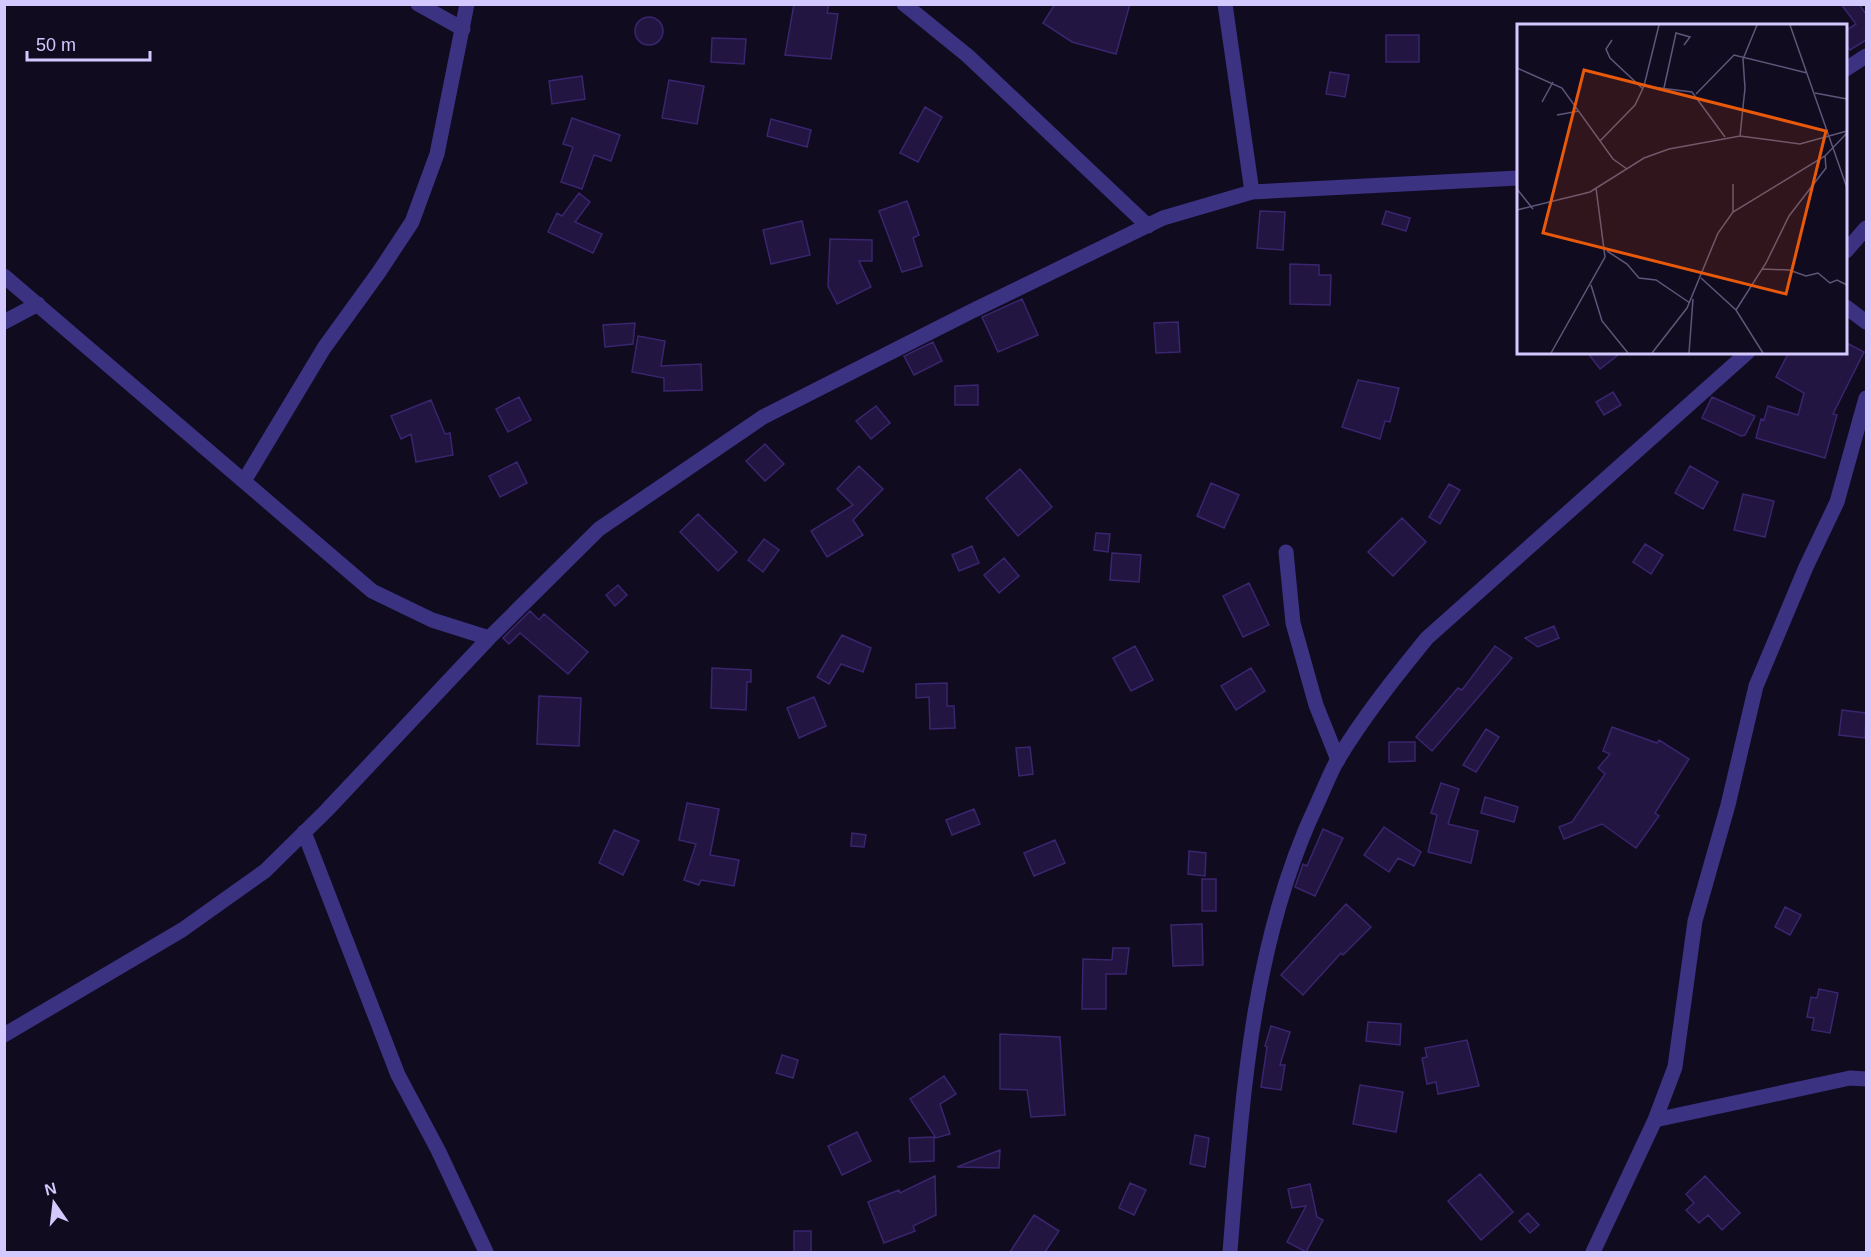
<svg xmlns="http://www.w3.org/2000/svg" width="1871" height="1257" viewBox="0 0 1871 1257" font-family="Arial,sans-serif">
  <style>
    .building { fill: #221541; stroke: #3a256f; stroke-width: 1.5 }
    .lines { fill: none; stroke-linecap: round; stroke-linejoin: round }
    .minor { stroke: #3b3282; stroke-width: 15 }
    .tertiary { stroke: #3b3282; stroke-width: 15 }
    .inset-road { fill: none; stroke: #5e5779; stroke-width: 1.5 }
    .view { fill: #e8590c; fill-opacity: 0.15; stroke: #e8590c; stroke-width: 3 }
    .inset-edge { fill: none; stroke: #d3c9ff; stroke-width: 3 }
  </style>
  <rect width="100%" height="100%" fill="#100b1f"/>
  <path class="building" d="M 794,4 L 829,4 L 827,13 L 838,14 L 831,59 L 785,55 Z
    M 1055,4 L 1130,4 L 1116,54 L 1072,42 L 1043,23 Z
    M 1841,4 L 1859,4 L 1866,14 L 1866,40 L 1850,50 L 1845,44 L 1845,31 L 1856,24 Z
    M635 31a14 14 0 1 1 28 0a14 14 0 1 1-28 0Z
    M 1386,35 L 1419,35 L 1419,62 L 1386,62 Z
    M 712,38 L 746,39 L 744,64 L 711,62 Z
    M 1330,72 L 1349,75 L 1345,97 L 1326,94 Z
    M 582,76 L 585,99 L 552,104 L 549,81 Z
    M 669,80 L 704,86 L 697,124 L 662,118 Z
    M 925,107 L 942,117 L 918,162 L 900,153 Z
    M 572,118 L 620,135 L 611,161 L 594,155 L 582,189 L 561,182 L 573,147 L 563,144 Z
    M 771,119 L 811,130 L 807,147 L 767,136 Z
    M 579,193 L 590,202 L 575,222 L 602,234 L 593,253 L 548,232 L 557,213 L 562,216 Z
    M 907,201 L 919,235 L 913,238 L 922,266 L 902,272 L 879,211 Z
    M 1260,211 L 1285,212 L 1283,250 L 1257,248 Z
    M 1386,211 L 1410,218 L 1406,231 L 1382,224 Z
    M 802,221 L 810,255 L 771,264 L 763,230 Z
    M 830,239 L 872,240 L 872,261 L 859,261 L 871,287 L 837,304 L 828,286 Z
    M 1290,264 L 1319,265 L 1319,275 L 1331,275 L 1330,305 L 1290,304 Z
    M 1022,299 L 1038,335 L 998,352 L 982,317 Z
    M 1178,322 L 1180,352 L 1156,353 L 1154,323 Z
    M 635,323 L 633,344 L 605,347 L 603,325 Z
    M 638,336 L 665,341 L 661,366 L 701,364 L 702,390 L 664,391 L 664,378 L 632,372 Z
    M 933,342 L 942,361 L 914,375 L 904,356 Z
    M 1845,342 L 1864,352 L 1833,414 L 1837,415 L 1825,458 L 1756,438 L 1761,419 L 1764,420 L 1768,406 L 1798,415 L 1804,393 L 1776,377 L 1789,352 L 1845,352 Z
    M 1587,352 L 1622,352 L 1600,369 Z
    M 1358,380 L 1399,388 L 1390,422 L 1385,421 L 1380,439 L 1342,427 Z
    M 978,385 L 978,405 L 955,405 L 955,386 Z
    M 1613,392 L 1621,405 L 1604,415 L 1596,402 Z
    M 519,397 L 531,420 L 508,432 L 496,409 Z
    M 1712,397 L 1755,416 L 1745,435 L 1741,436 L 1702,418 Z
    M 431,400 L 445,434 L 450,433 L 453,455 L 416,462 L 411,434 L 401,439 L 391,416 Z
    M 876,406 L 890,423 L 871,439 L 856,421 Z
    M 765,444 L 784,464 L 765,481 L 746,461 Z
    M 517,462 L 527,483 L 500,497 L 489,476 Z
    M 859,466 L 883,489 L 853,520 L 863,535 L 827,557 L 811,531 L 853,505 L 837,489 Z
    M 1690,466 L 1718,482 L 1703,509 L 1675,493 Z
    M 1020,469 L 1052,507 L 1018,536 L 986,498 Z
    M 1211,483 L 1239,495 L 1224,528 L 1197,516 Z
    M 1449,484 L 1460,490 L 1440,524 L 1429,517 Z
    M 1743,494 L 1774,501 L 1765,537 L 1734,530 Z
    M 698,514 L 737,552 L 718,571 L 680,532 Z
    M 1402,518 L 1426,542 L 1393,576 L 1368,552 Z
    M 1096,533 L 1110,534 L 1108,552 L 1094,550 Z
    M 764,539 L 779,550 L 763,572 L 748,560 Z
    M 1645,544 L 1663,555 L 1651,574 L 1633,562 Z
    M 972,546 L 979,563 L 959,571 L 952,555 Z
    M 1112,553 L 1141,555 L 1139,582 L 1110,580 Z
    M 1004,558 L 1019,576 L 999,593 L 984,575 Z
    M 1249,583 L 1269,625 L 1243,637 L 1223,596 Z
    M 618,585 L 627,595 L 615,606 L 606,595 Z
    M 530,611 L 539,620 L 544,614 L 588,652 L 568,674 L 520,633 L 509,644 L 503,638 Z
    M 1554,626 L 1559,638 L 1538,647 L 1525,638 Z
    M 842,635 L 871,648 L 863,672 L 841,664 L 829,684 L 817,677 Z
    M 1135,646 L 1153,680 L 1131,691 L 1113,658 Z
    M 1495,646 L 1512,658 L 1432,751 L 1416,737 L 1458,688 L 1462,690 Z
    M 712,668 L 751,670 L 751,682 L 747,682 L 746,710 L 711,708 Z
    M 1251,668 L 1265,691 L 1236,710 L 1221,686 Z
    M 947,683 L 947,706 L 954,706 L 955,728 L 930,729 L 929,697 L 916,698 L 916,684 Z
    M 539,696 L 581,698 L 579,746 L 537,744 Z
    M 814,697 L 826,726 L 799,738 L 787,708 Z
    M 1842,710 L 1866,713 L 1865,738 L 1839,735 Z
    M 1612,727 L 1657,743 L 1659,740 L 1689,759 L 1655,813 L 1659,816 L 1636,848 L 1602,824 L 1564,839 L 1559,827 L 1572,822 L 1605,774 L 1598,768 L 1610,754 L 1603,751 Z
    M 1486,729 L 1499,737 L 1476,772 L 1463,765 Z
    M 1389,742 L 1415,742 L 1415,761 L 1389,762 Z
    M 1030,747 L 1033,774 L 1019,776 L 1016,748 Z
    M 1441,783 L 1459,789 L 1448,824 L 1478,831 L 1471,863 L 1428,852 L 1437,815 L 1431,813 Z
    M 1485,797 L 1518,807 L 1514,822 L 1481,813 Z
    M 687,803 L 719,809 L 710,855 L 739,860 L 734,886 L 701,880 L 699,885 L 684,880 L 696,844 L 679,840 Z
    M 974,809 L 980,824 L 952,835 L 946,820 Z
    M 1384,827 L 1421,852 L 1414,866 L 1398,858 L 1389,872 L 1364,855 Z
    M 1323,829 L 1343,838 L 1315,896 L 1295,887 L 1303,864 L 1307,866 Z
    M 614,830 L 639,841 L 623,875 L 599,863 Z
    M 852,833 L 866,835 L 864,847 L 851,846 Z
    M 1055,840 L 1065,863 L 1034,876 L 1024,853 Z
    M 1189,851 L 1206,853 L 1205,876 L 1188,874 Z
    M 1202,879 L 1216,879 L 1216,911 L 1202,911 Z
    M 1346,904 L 1371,927 L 1343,955 L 1341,953 L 1303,995 L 1281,975 Z
    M 1785,907 L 1801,915 L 1790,935 L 1775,927 Z
    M 1202,924 L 1203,965 L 1173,966 L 1171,925 Z
    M 1113,948 L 1129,948 L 1126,974 L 1106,974 L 1106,1009 L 1082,1009 L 1083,959 L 1112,960 Z
    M 1819,989 L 1838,993 L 1830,1033 L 1812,1030 L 1814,1018 L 1807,1017 L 1811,997 L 1817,998 Z
    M 1368,1022 L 1401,1024 L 1400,1045 L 1366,1041 Z
    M 1271,1026 L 1290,1032 L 1280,1065 L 1285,1065 L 1281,1090 L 1261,1087 L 1267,1047 L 1265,1046 Z
    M 1000,1034 L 1060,1037 L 1065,1115 L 1031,1117 L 1027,1090 L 1000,1089 Z
    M 1467,1040 L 1479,1086 L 1438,1094 L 1436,1082 L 1427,1084 L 1422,1058 L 1427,1057 L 1425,1048 Z
    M 782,1055 L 798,1060 L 793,1078 L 776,1073 Z
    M 944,1076 L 956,1094 L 940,1104 L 950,1134 L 936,1138 L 910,1099 Z
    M 1360,1085 L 1403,1092 L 1396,1132 L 1353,1124 Z
    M 857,1132 L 871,1161 L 842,1175 L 828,1146 Z
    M 1195,1135 L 1209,1138 L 1205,1167 L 1190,1164 Z
    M 934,1137 L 934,1161 L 910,1162 L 909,1138 Z
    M 1000,1150 L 999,1168 L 957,1167 Z
    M 1480,1174 L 1513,1212 L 1481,1240 L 1448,1201 Z
    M 935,1176 L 936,1215 L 913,1226 L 915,1231 L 884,1243 L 868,1202 L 899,1190 L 900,1193 Z
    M 1705,1176 L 1740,1213 L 1722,1230 L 1708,1215 L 1699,1223 L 1686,1210 L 1694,1203 L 1686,1194 Z
    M 1130,1183 L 1146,1190 L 1134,1215 L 1119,1208 Z
    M 1310,1184 L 1317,1217 L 1323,1220 L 1306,1252 L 1287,1242 L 1306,1206 L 1292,1208 L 1288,1189 Z
    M 1528,1213 L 1539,1225 L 1530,1233 L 1519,1221 Z
    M 1034,1215 L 1059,1231 L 1045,1252 L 1010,1252 Z
    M 794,1231 L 811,1231 L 811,1252 L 794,1252 Z"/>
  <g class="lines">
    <path class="minor" d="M 418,4 L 463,29
      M 904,4 L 968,56 L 1148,226
      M 1225,4 L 1252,192
      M 1846,69 L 1866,56
      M 4,276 L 372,591 L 432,620 L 489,638
      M 1846,307 L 1866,322
      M 4,322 L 38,304
      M 244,481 L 324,348 L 379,272 L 412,222 L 437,154 L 467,4
      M 1286,552 L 1293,623 L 1316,705 L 1338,760
      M 304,832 L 398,1075 L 438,1150 L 486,1252
      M 4,1035 L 182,930 L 265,871 L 326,811 L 489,638 L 599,529 L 763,417 L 970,312 L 1163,218 L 1252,192 L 1518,178
      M 1655,1120 L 1850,1078 L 1866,1079
      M 1593,1252 L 1655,1120 L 1675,1067 L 1695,921 L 1728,805 L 1756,686 L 1806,567 L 1837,502 L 1866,398"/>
    <path class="tertiary" d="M 1846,251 L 1866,228
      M 1230,1252 C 1242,1101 1251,943 1317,804 C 1324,789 1330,773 1338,759 C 1364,716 1396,676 1427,638 L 1748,352"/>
  </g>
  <g transform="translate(1517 24)">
    <rect width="330" height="330" fill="#100b1f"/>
    <path class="inset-road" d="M 273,1 L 330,164M 95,16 L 89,25 L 93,34 L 126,65M 0,44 L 45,64 L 96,135 L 110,145M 127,62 L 175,68 L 208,113M 147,64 L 159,9 L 173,13 L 167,21M 298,69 L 330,75M 179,70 L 217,31 L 290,49M 25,78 L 36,58M 40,91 L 62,87M 223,112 L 228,64 L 226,35 L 240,1M 83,117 L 118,81 L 127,62 L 142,1M 216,160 L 216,188M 0,165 L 16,185M 0,186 L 73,168 L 127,134 L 152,125 L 223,112 L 283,120 L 330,107M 90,227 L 110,240 L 122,254 L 139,256 L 173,279M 245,245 L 272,246 L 289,252 L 301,249 L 313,259 L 320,256 L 330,261M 184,254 L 219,286 L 246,329M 74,261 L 85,297 L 111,329M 219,286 L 249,239 L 272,192 L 309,144 L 308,132M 34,329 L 88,233 L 79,164M 135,329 L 170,284 L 201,209 L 216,188 L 308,132 L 330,109M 172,329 L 176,275"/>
    <path class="view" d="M 67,46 L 309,107 L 269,270 L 26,209 Z"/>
    <rect width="330" height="330" class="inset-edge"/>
  </g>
  <rect width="1871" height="1257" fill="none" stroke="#d3c9ff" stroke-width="12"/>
  <g transform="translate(54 1203) rotate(346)" stroke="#100b1f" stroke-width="4.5" paint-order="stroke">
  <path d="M0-4.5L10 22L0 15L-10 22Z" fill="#d3c9ff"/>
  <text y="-9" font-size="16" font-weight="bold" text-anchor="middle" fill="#d3c9ff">N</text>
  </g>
  <path d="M27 51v9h123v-9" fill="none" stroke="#d3c9ff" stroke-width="3"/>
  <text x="36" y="51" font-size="18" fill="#d3c9ff" stroke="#100b1f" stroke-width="4.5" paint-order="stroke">50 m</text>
</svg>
